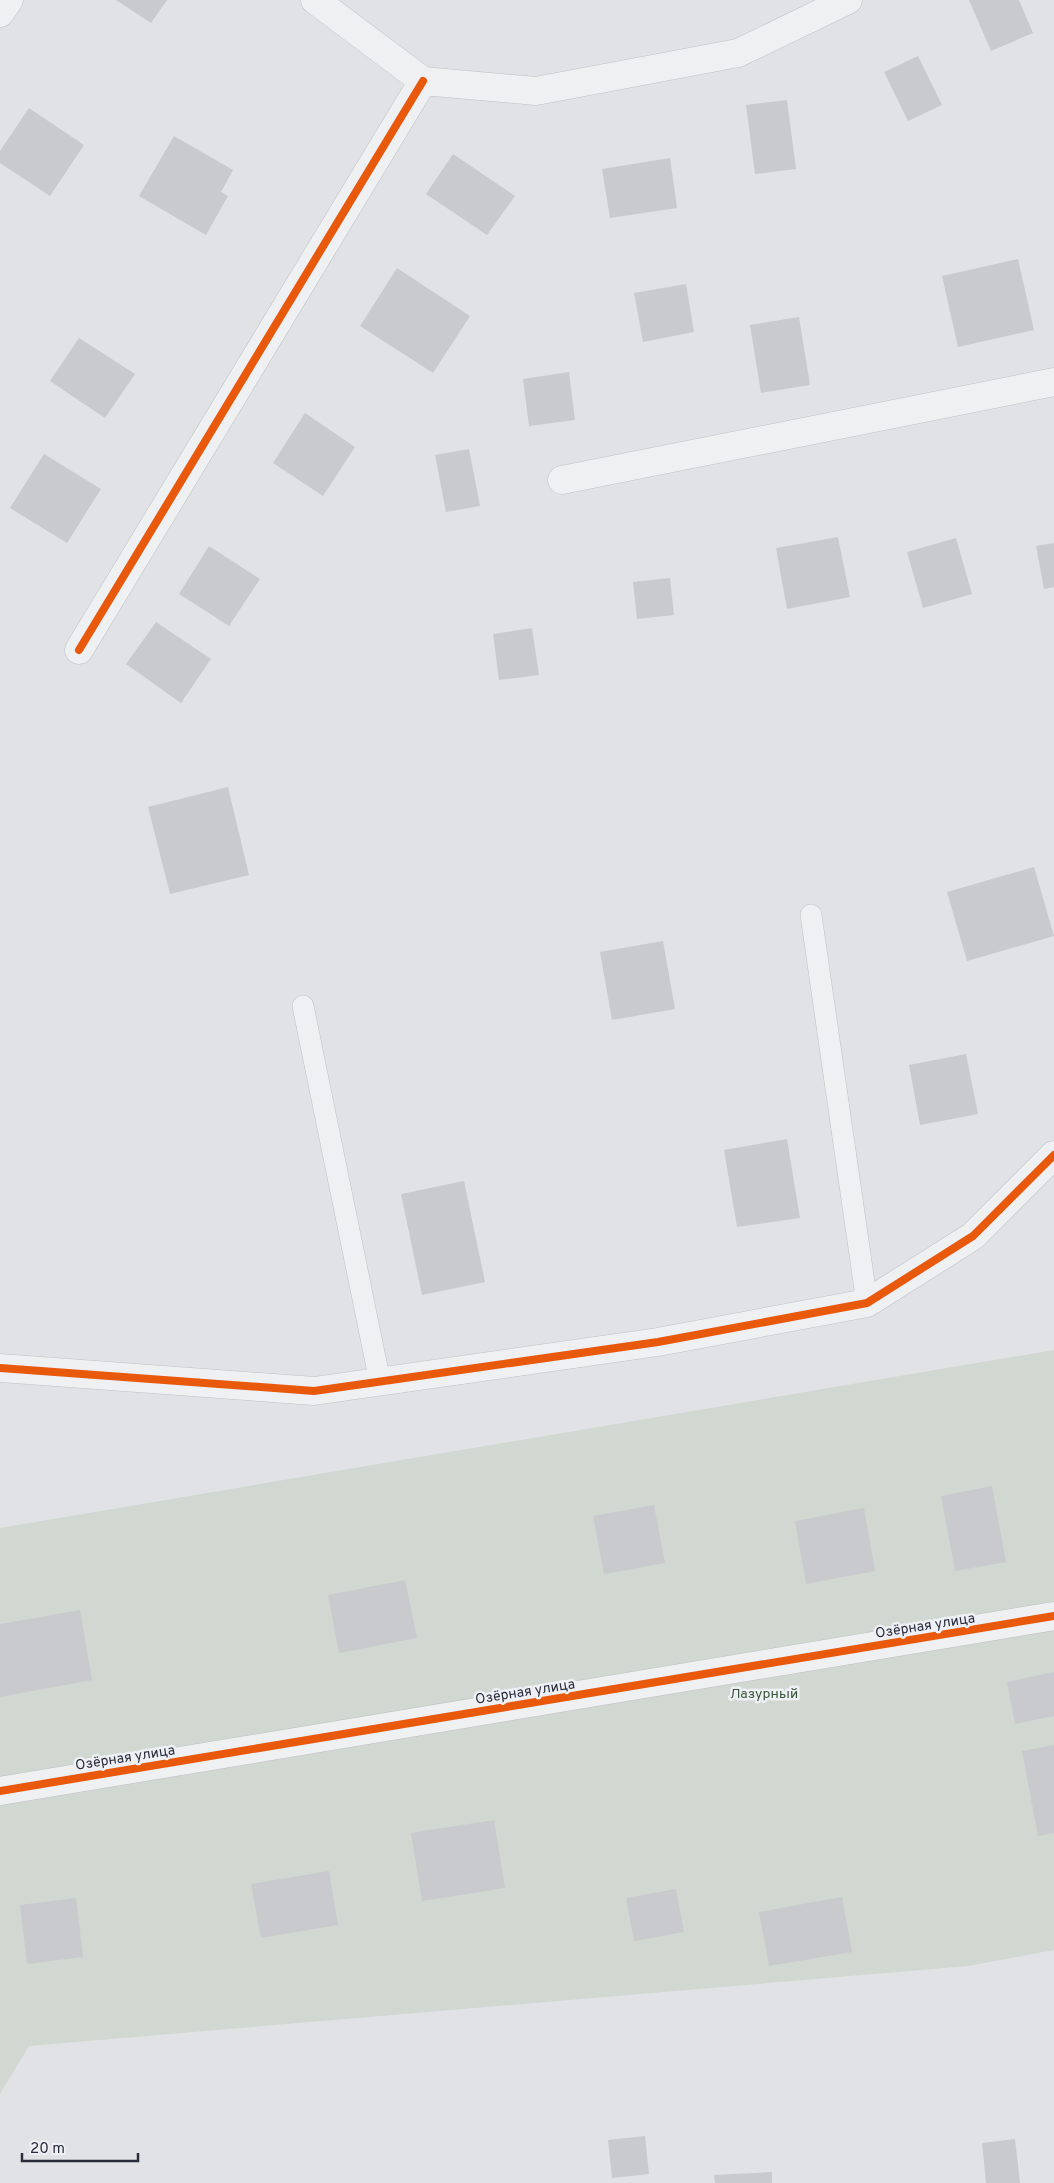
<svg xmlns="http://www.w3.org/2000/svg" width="1054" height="2183" viewBox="0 0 1054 2183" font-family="Overpass,sans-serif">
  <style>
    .garden { fill: #d0d8d1 }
    .building { fill: #c9cacd }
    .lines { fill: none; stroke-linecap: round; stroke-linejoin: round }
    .service-casing { stroke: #bfc0c3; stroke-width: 22 }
    .minor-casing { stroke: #bfc0c3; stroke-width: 29 }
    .service { stroke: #eff0f2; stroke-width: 21 }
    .minor { stroke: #eff0f2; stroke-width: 28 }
    .cycleway-casing { stroke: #eef0f5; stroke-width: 11 }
    .cycleway { stroke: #e8590c; stroke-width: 8 }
    .labels { text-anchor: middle; stroke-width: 5; stroke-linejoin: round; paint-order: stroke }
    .street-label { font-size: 14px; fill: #2a2e3c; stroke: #eef0f5 }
    .park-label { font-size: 14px; fill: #3a5638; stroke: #eef0f5 }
  </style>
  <rect width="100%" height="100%" fill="#e1e2e5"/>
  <path class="garden" d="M 1054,1350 L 1054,1950 L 968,1966 L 29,2046 L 0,2094 L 0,1528 Z"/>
  <path class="building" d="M 116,0 L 167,0 L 151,23 Z
    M 969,0 L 1019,0 L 1033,33 L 991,51 Z
    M 918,56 L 942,105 L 908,121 L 884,72 Z
    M 787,100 L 796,169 L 755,174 L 746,105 Z
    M 29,108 L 84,145 L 50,196 L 0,163 L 0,151 Z
    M 174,136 L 233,170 L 221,192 L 228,196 L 206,235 L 139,196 Z
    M 453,154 L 515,196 L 487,235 L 426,194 Z
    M 670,158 L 677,208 L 610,218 L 602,169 Z
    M 1018,259 L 1034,330 L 958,347 L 942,276 Z
    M 397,268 L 470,316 L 433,373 L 360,326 Z
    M 686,284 L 694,332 L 643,342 L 634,293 Z
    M 799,317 L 810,385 L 761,393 L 750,325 Z
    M 79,338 L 135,374 L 105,418 L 50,381 Z
    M 569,372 L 575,420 L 529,426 L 523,379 Z
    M 305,413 L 355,447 L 323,496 L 273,463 Z
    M 469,449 L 480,506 L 446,512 L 435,455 Z
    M 44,454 L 101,489 L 67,543 L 10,508 Z
    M 838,537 L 850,597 L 787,609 L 776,548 Z
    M 956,538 L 972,594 L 923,608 L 907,552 Z
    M 1054,543 L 1054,587 L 1044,589 L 1036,546 Z
    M 209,546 L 260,579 L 229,626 L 179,594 Z
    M 670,578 L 674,615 L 637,619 L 633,582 Z
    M 156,622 L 211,659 L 181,703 L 126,664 Z
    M 532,628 L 539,675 L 499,680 L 493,634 Z
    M 228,787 L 249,875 L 170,894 L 148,807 Z
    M 1034,867 L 1054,936 L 967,961 L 947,892 Z
    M 663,941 L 675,1009 L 612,1020 L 600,952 Z
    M 966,1054 L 978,1114 L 920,1125 L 909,1065 Z
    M 787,1139 L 800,1218 L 737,1227 L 724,1150 Z
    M 464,1181 L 485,1282 L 422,1295 L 401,1194 Z
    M 992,1486 L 1006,1562 L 955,1571 L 941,1496 Z
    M 654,1505 L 665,1563 L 604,1574 L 593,1516 Z
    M 864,1508 L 875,1571 L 806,1584 L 795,1521 Z
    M 405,1580 L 417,1638 L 339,1653 L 328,1595 Z
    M 80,1610 L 92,1680 L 0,1697 L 0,1624 Z
    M 1054,1672 L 1054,1716 L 1015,1724 L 1007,1682 Z
    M 1054,1745 L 1054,1833 L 1038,1836 L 1022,1751 Z
    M 494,1820 L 505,1888 L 422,1901 L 411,1833 Z
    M 329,1871 L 338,1925 L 261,1938 L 251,1884 Z
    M 676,1889 L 684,1932 L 634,1941 L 626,1898 Z
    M 842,1897 L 852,1952 L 769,1966 L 759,1912 Z
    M 76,1898 L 83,1957 L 27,1964 L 20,1905 Z
    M 645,2136 L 649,2174 L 612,2178 L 608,2140 Z
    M 1015,2139 L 1020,2183 L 986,2183 L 982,2143 Z
    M 772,2172 L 772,2183 L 715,2183 L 714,2175 Z"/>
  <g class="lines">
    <g class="service-casing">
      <path id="service" d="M 811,915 L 867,1303
        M 303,1006 L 380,1382"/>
    </g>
    <g class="minor-casing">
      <path id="minor" d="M 315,0 L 423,81 L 536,91 L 738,53 L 848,0
        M 0,13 L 9,0
        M 562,480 L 1054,382
        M 79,650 L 423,81
        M 0,1368 L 314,1391 L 658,1342 L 867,1303 L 973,1236 L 1054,1155
        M 0,1791 L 1054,1616"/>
    </g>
    <use href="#service" class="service"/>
    <use href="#minor" class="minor"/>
    <g class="cycleway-casing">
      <path id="cycleway" d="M 79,650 L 423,81
        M 0,1368 L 314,1391 L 658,1342 L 867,1303 L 973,1236 L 1054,1155
        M 0,1791 L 1054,1616"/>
    </g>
    <use href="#cycleway" class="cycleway"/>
  </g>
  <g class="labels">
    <g class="street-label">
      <text transform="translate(925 1625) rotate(-9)" y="5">Озёрная улица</text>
      <text transform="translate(525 1691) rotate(-9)" y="5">Озёрная улица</text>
      <text transform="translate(125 1757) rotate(-9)" y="5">Озёрная улица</text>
    </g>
    <g class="park-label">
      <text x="764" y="1698">Лазурный</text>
    </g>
  </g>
  <path d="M22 2153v8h116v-8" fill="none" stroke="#2a2e3c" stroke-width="2.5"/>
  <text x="30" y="2153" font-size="15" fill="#2a2e3c" stroke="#eef0f5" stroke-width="4" paint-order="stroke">20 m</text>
</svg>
